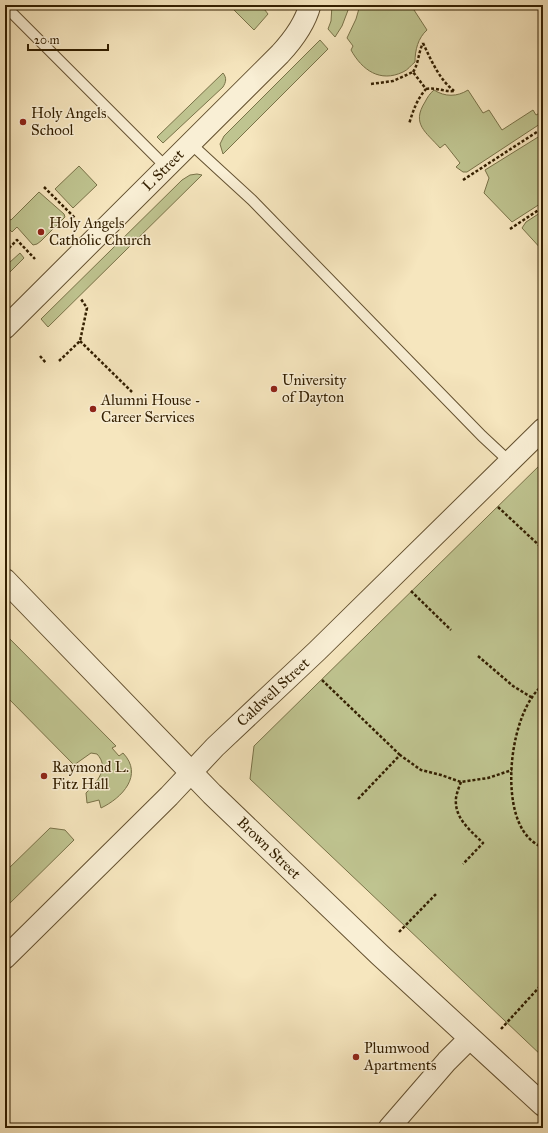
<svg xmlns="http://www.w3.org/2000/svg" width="548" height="1133" viewBox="0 0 548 1133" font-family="'IM FELL Great Primer',serif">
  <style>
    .green { fill: #bfc490; stroke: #797248 }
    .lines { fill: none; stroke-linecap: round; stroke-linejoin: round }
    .service-casing { stroke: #645130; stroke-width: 12 }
    .minor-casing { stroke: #645130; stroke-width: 23 }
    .tertiary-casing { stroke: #645130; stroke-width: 24 }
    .path { stroke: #331f00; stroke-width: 2.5; stroke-dasharray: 3 2; stroke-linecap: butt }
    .service { stroke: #f9efd5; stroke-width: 10 }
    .minor { stroke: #f9efd5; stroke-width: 21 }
    .tertiary { stroke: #f9efd5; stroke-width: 22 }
    .poi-dot { fill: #8f2418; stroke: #f9efd5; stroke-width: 1.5 }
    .labels { text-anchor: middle; stroke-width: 3; stroke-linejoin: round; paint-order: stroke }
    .poi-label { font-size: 15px; fill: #331f00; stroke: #f9efd5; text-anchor: start }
    .street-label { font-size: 15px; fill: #331f00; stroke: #f9efd5 }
  </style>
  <rect width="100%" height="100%" fill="#f6e6be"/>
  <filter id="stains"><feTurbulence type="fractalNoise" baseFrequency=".005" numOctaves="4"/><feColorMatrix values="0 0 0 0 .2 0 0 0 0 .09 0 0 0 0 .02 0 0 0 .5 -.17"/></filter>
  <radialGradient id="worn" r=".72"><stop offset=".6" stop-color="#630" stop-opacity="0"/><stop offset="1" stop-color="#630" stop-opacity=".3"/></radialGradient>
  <path class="green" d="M 229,5 L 261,5 L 268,14 L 254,30 Z
    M 332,5 L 350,5 L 342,26 L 335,37 L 328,29 L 331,21 Z
    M 360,5 L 419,5 L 414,10 L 427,30 C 418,38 415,50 415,62 C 411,65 408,70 403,72 C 380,83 362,70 351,50 L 353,46 L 347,38 L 356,19 Z
    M 320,40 L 328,49 L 223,154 L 220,144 L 224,136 Z
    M 223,73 C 227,78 226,82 223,87 L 163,143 L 157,137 Z
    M 434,90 C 445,97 457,97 468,90 L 483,113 L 489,110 L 502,130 L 533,110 L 536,115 L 543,111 L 543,122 L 467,172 L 463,172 L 456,167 L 460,163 L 445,144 L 440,148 C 426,132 411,124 425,102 C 427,98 430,93 434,90 Z
    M 543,134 L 543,202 L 512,222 L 484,193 L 489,178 L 485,170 Z
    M 79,166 L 97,185 L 73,208 L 55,189 Z
    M 197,174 L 202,175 L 48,327 L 41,319 L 182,180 L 190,175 Z
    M 39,192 L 64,214 L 65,217 L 41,241 L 37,244 L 33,245 L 17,227 L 12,232 L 5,225 L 5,223 L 9,219 L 11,220 Z
    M 543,211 L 543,251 L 522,228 L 526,222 Z
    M 20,253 L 24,258 L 5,277 L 5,261 L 6,260 L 9,263 Z
    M 543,462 L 543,1057 L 250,779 L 254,746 Z
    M 5,634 L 116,746 L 112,748 L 119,756 L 123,753 C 144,775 122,798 101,808 L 99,800 L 87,803 L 86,793 C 97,782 110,768 97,754 L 91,753 L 74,765 L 5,695 Z
    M 50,828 L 65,830 L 74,840 L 5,908 L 5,872 Z"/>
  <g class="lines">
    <g class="service-casing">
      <path id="service" d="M 5,6 L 166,167
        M 190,143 L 216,167 L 252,200 L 482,436 L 510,462"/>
    </g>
    <g class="minor-casing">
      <path id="minor" d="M 5,328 L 280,54 C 293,40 305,24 310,5
        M 5,958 L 169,796 L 215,747 L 317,651 L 543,429
        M 389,1128 L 447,1061 L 470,1038"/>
    </g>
    <g class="tertiary-casing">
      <path id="tertiary" d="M 5,580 L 212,794 L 380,955 L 543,1105"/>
    </g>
    <path class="path" d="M 423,43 C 431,60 439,79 454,91
      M 413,72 C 419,63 418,53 423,43
      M 371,84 L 393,81 L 413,72 L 426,89 C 417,99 413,111 409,124
      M 426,89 C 437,87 443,92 454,91
      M 463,180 L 543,128
      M 44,187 L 75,218
      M 510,229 L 543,207
      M 5,249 L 7,250 L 17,240 L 35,259
      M 80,341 L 132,392
      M 40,356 L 46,363
      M 59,361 L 80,341 L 87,308 L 81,299
      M 498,507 L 543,549
      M 411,591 L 451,630
      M 478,656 L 513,686 L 531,697
      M 322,680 L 400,755
      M 543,685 C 510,711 499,806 528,837 C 532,842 538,845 543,848
      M 461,782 C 459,787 457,792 456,798 C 454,818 470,830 483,843 L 463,864
      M 358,799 L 400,755 L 421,770 L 441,775 L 461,782 L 488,778 L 512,770
      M 399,932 L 437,893
      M 501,1029 L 543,983"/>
    <use href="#service" class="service"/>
    <use href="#minor" class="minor"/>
    <use href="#tertiary" class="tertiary"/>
  </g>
  <g class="poi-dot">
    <circle cx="23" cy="122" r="4"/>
    <circle cx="41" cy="232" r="4"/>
    <circle cx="274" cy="389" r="4"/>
    <circle cx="93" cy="409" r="4"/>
    <circle cx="44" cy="776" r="4"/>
    <circle cx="356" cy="1057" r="4"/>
  </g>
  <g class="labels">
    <g class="poi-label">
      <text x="31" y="118">Holy Angels<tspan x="31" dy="17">School</tspan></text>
      <text x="49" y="228">Holy Angels<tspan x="49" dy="17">Catholic Church</tspan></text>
      <text x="282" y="385">University<tspan x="282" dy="17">of Dayton</tspan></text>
      <text x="101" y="405">Alumni House -<tspan x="101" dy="17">Career Services</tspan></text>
      <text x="52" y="772">Raymond L.<tspan x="52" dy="17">Fitz Hall</tspan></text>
      <text x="364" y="1053">Plumwood<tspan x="364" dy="17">Apartments</tspan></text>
    </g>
    <g class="street-label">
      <text transform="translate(163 170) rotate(-45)" y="5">L Street</text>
      <text transform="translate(273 692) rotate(-43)" y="5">Caldwell Street</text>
      <text transform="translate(269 848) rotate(44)" y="5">Brown Street</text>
    </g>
  </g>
  <rect width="548" height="1133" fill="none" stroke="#f6e6be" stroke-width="20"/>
  <rect x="6" y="6" width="536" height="1121" fill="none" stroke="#331f00" stroke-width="2"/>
  <rect x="10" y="10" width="528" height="1113" fill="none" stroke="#331f00"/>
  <path d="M28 44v6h80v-6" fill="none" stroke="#331f00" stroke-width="2"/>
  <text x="34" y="44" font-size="12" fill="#331f00" stroke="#f9efd5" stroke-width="3" paint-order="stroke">20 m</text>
  <rect width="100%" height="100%" filter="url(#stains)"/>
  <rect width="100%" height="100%" fill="url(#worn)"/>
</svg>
